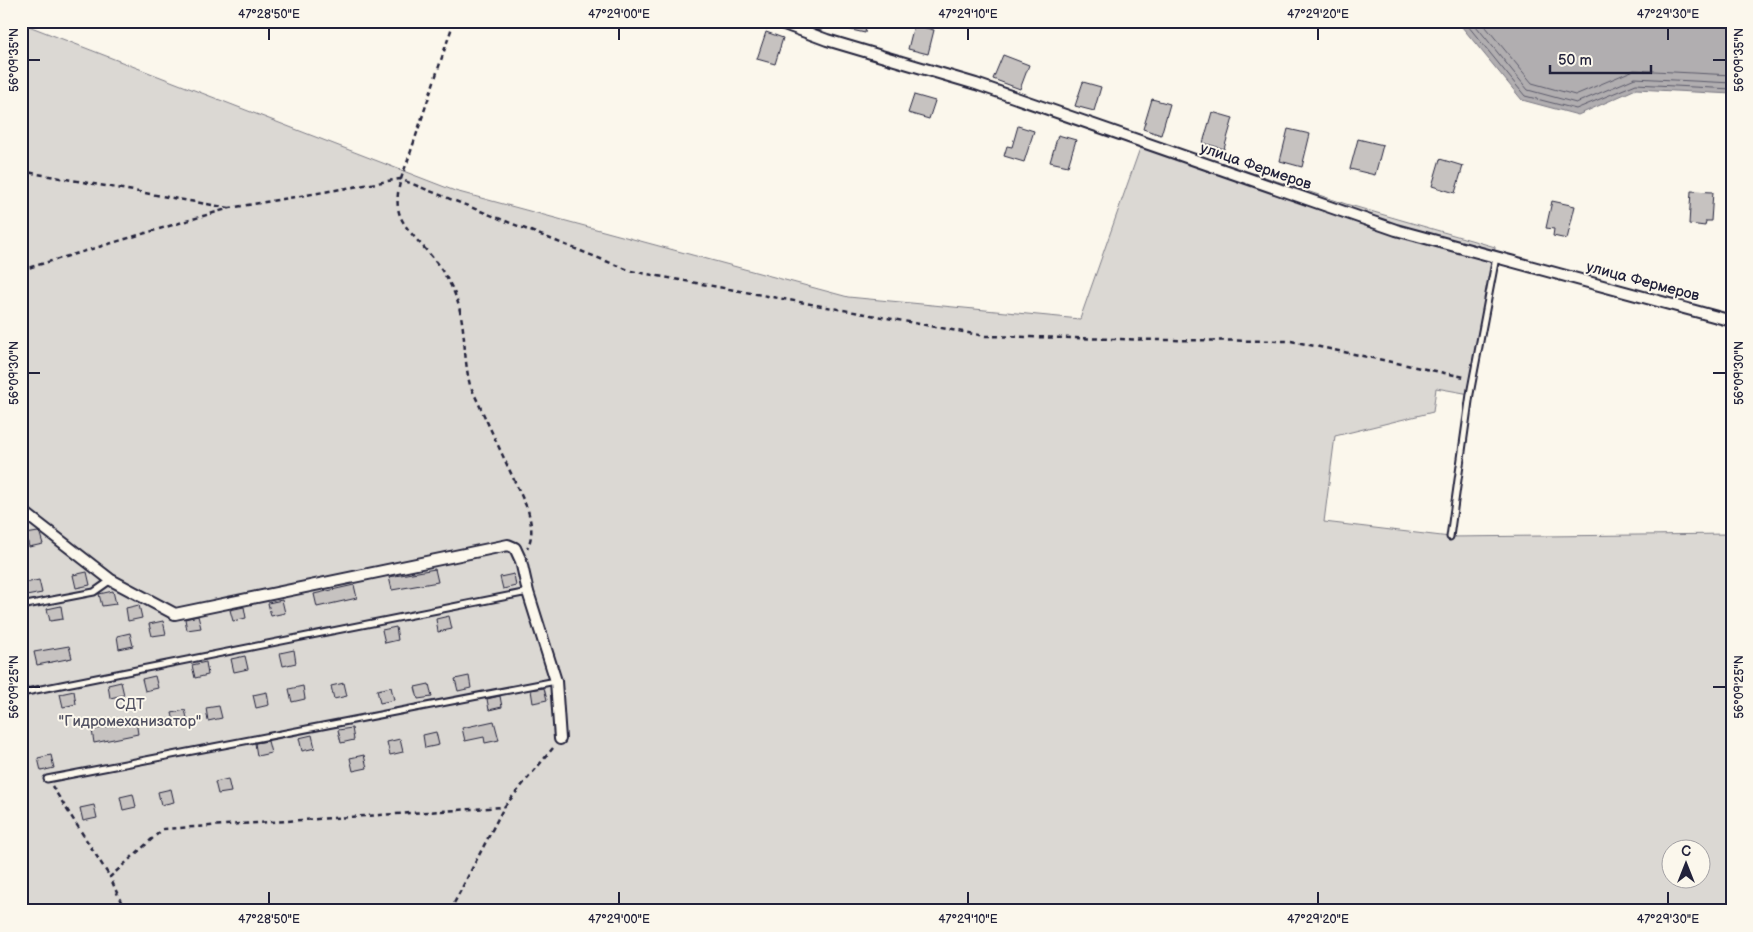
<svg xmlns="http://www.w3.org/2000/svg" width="1753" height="932" viewBox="0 0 1753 932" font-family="'Balsamiq Sans',sans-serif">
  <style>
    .green { fill: #dbd8d3; stroke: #7e7d87; fill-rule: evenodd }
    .water { fill: #b1aeb0; stroke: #787681 }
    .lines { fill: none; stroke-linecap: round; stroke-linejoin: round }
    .shore { stroke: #5b5a6a; stroke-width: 1 }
    .building { fill: #c6c2c0; stroke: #22223b }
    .lane-casing { stroke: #22223b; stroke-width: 9 }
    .street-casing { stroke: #22223b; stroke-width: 14 }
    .path { stroke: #22223b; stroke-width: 2.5; stroke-dasharray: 5 4; stroke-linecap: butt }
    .lane { stroke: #fbf7ec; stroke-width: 5 }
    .street { stroke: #fbf7ec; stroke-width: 10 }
    .ticks { fill: none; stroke: #22223b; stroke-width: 2 }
    .labels { text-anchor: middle; stroke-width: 4; stroke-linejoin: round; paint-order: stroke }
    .street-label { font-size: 15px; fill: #22223b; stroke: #fbf7ec }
    .park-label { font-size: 15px; fill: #505061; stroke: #fbf7ec }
    .neatline { fill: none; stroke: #22223b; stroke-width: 2 }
    .ticks-label { font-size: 12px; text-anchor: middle; fill: #22223b }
  </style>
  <rect width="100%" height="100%" fill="#fbf7ec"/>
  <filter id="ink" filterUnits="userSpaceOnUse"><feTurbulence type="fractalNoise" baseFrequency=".02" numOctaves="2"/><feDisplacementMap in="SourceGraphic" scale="10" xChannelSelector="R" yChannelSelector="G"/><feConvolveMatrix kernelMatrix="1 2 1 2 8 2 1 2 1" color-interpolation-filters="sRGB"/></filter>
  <g filter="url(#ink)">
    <path class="green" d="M 21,23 L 455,191 L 848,297 L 1080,319 L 1144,137 L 1346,204 L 1495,247 L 1493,268 L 1470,394 L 1436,388 L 1433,412 L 1335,436 L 1324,522 L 1450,537 L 1732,534 L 1732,911 L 21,911 ZM 1670,850 L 1700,850 L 1700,880 L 1670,880 Z"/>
    <path class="water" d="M 1457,21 L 1732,21 L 1732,94 L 1636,89 L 1578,115 L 1522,100 Z"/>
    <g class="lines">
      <path class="shore" d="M 1464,21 L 1525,96 L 1576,109 L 1636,84 L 1732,89
        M 1472,21 L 1528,90 L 1576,103 L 1635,78 L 1732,83
        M 1481,21 L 1532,83 L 1575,95 L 1634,70 L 1732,75"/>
    </g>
    <path class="building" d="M 834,21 L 867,21 L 865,33 L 834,26 Z
      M 914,25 L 934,30 L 928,54 L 908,49 Z
      M 766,32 L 783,38 L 775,64 L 757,59 Z
      M 1003,55 L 1029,65 L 1020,89 L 993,79 Z
      M 1083,82 L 1101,87 L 1094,111 L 1075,106 Z
      M 914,95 L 935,101 L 929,119 L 908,113 Z
      M 1152,99 L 1170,104 L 1161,135 L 1143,129 Z
      M 1212,112 L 1233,118 L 1224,149 L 1203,143 Z
      M 1018,126 L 1034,131 L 1024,162 L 1004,156 L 1007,146 L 1012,147 Z
      M 1288,129 L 1310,134 L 1302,167 L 1280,161 Z
      M 1058,135 L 1076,140 L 1068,166 L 1050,162 Z
      M 1358,139 L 1383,145 L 1375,175 L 1350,169 Z
      M 1440,159 L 1463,166 L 1455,193 L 1432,186 Z
      M 1691,191 L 1713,192 L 1711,221 L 1706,221 L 1705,226 L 1689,224 Z
      M 1552,201 L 1575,206 L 1567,239 L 1553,236 L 1554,229 L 1546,228 Z
      M 38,532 L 40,534 L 43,544 L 29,547 L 26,534 Z
      M 435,569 L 438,582 L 392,590 L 389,577 Z
      M 87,572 L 90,585 L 76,588 L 73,575 Z
      M 514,574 L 516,586 L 503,589 L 500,577 Z
      M 39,580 L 42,593 L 21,597 L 21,584 Z
      M 354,585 L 357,598 L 317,607 L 314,594 Z
      M 113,591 L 116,604 L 102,606 L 99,594 Z
      M 282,600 L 285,613 L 271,616 L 268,603 Z
      M 139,605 L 142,618 L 128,621 L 126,608 Z
      M 61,606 L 63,619 L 50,621 L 47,609 Z
      M 244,607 L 246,618 L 233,621 L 230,610 Z
      M 198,616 L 201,628 L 187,630 L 185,619 Z
      M 449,616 L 452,629 L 438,632 L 436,619 Z
      M 163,621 L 166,634 L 152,636 L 149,624 Z
      M 396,627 L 398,640 L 385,643 L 382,630 Z
      M 130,633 L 133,646 L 119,649 L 117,636 Z
      M 69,646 L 72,658 L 37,665 L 34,652 Z
      M 294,650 L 296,663 L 283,666 L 280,653 Z
      M 245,656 L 248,669 L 234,672 L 231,659 Z
      M 206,662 L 208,675 L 195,678 L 192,665 Z
      M 155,676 L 158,688 L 145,691 L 142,679 Z
      M 469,676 L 471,688 L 458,691 L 455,679 Z
      M 121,682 L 124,695 L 110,698 L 108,685 Z
      M 344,683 L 347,696 L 334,699 L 331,686 Z
      M 429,684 L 432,697 L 418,699 L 415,687 Z
      M 303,686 L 305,699 L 292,702 L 289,689 Z
      M 391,687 L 394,700 L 380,703 L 377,690 Z
      M 544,688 L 547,700 L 533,703 L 531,690 Z
      M 74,691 L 76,704 L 63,707 L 60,694 Z
      M 267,692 L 269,705 L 256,708 L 253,695 Z
      M 500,696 L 502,707 L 489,710 L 487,699 Z
      M 219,706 L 222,718 L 208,721 L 206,708 Z
      M 185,710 L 188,722 L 175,725 L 172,713 Z
      M 136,721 L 138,734 L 94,743 L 92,730 Z
      M 494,721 L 499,740 L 485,743 L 484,737 L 465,741 L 462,728 Z
      M 352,728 L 354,740 L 341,743 L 338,730 Z
      M 436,732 L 439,745 L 425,748 L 423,735 Z
      M 312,735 L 315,748 L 302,751 L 299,738 Z
      M 400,739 L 403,752 L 390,755 L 387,742 Z
      M 268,741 L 271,753 L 257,756 L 255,743 Z
      M 51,755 L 54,768 L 41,771 L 38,758 Z
      M 364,755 L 367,768 L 353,771 L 350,758 Z
      M 228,779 L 231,792 L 218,794 L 215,782 Z
      M 171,789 L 174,802 L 161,805 L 158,792 Z
      M 133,794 L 136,807 L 123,810 L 120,797 Z
      M 94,805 L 97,818 L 83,821 L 80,808 Z"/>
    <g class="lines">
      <g class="lane-casing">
        <path id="lane" d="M 1450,537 L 1470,394 L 1496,257
          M 21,606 L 94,592 L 111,580
          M 21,693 L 528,592
          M 47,779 L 556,681"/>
      </g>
      <g class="street-casing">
        <path id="street" d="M 776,21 L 827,40 L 976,84 L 1396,230 L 1732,321
          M 21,510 L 111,580 L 175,614 L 508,545 L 515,548 L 521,561 L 528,592 L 556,681 L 560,739"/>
      </g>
      <path class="path" d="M 454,21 L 407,163 C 401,177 396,192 398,208 C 401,228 423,244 435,261 C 442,270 449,281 453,290 C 467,320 462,353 470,385 L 528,510 C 531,523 534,536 527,548
        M 21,171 L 229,208
        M 21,270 L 230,208 L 400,179 L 631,271 L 985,336 L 1160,340 L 1291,341 L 1464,377
        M 52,786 L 110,877
        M 125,911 L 110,877 L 163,829 L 504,807
        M 450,911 L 504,807 L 553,748"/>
      <use href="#lane" class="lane"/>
      <use href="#street" class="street"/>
    </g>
  </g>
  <path class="ticks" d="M 269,28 L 269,40M 619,28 L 619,40M 968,28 L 968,40M 1318,28 L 1318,40M 1668,28 L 1668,40M 28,60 L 40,60M 1713,60 L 1726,60M 28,373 L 40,373M 1713,373 L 1726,373M 28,687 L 40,687M 1713,687 L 1726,687M 269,892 L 269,904M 619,892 L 619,904M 968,892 L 968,904M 1318,892 L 1318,904M 1668,892 L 1668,904"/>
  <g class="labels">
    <g class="street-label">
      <text transform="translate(1256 166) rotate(19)" y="5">улица Фермеров</text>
      <text transform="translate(1643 281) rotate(15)" y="5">улица Фермеров</text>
    </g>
    <g class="park-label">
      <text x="130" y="709">СДТ<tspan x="130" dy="17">"Гидромеханизатор"</tspan></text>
    </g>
  </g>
  <rect width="1753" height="932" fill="none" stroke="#fbf7ec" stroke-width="55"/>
  <g transform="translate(1686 864)"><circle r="24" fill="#fbf7ec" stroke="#a4a2a5"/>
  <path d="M0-4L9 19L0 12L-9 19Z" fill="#22223b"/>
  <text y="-8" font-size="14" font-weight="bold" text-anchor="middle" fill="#22223b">С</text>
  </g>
  <path d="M1550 65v8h101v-8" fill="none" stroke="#22223b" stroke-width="2.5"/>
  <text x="1558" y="65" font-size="15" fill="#22223b" stroke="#fbf7ec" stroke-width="4" paint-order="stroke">50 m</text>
  <rect x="28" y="28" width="1698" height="876" class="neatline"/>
  <g class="ticks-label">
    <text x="269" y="18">47°28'50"E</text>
    <text x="619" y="18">47°29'00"E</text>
    <text x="968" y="18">47°29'10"E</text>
    <text x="1318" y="18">47°29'20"E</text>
    <text x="1668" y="18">47°29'30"E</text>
    <text transform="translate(14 60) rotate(-90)" y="4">56°09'35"N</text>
    <text transform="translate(1739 60) rotate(-90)" y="4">56°09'35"N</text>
    <text transform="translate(14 373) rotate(-90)" y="4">56°09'30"N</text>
    <text transform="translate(1739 373) rotate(-90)" y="4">56°09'30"N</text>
    <text transform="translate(14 687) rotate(-90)" y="4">56°09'25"N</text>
    <text transform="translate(1739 687) rotate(-90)" y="4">56°09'25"N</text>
    <text x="269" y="923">47°28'50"E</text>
    <text x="619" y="923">47°29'00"E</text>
    <text x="968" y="923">47°29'10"E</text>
    <text x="1318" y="923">47°29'20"E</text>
    <text x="1668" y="923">47°29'30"E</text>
  </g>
</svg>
